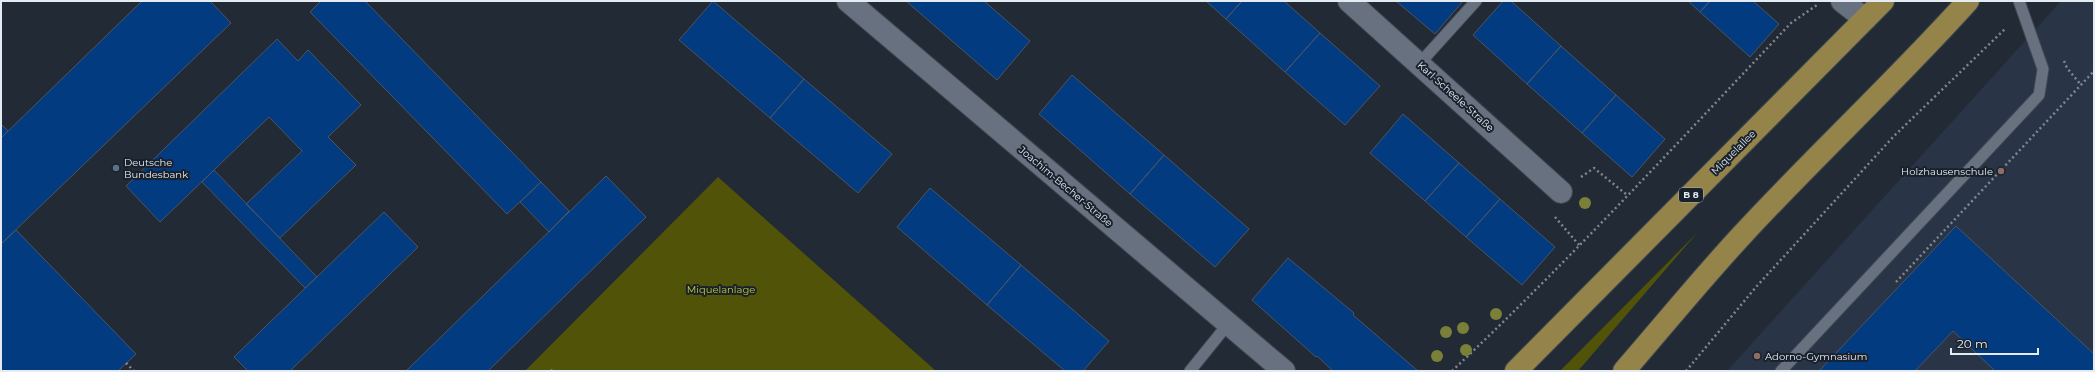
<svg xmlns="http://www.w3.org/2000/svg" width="2095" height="372" viewBox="0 0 2095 372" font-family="Montserrat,sans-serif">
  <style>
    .built { fill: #293546 }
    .green { fill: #515308 }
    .building { fill: #023b80; stroke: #4c5562 }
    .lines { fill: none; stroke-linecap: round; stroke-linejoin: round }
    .lane-casing { stroke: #3f4750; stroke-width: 13 }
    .street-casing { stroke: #3f4750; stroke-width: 24 }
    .primary-casing { stroke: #3f4750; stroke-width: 24 }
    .path { stroke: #808791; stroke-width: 2.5; stroke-dasharray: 2 3; stroke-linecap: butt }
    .lane { stroke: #67717f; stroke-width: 11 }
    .street { stroke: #67717f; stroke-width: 22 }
    .primary { stroke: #95844a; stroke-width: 22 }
    .tree { fill: #7a8037 }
    .service-dot { fill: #5c6f8a; stroke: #19212c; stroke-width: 1.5 }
    .education-dot { fill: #8d6e63; stroke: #19212c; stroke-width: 1.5 }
    .labels { text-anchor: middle; stroke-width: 4; stroke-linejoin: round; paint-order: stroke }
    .shield { fill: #19212c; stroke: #a8aeb7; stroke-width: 1 }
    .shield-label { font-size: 9px; font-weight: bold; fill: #e5ebf3 }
    .street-label { font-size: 10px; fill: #e5ebf3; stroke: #19212c }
    .poi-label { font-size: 10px; fill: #e5ebf3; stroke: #19212c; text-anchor: start }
    .park-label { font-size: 10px; fill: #c2c737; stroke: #19212c }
  </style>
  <rect width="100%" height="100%" fill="#222a36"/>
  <path class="built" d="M 2061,1 L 2094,1 L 2094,371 L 1727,371 Z"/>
  <path class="green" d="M 718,177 L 936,371 L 525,371 Z
    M 1697,233 L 1578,371 L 1560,371 Z"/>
  <path class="building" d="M 142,1 L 210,1 L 231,23 L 1,244 L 1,138 Z
    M 321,1 L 365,1 L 541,182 L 507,214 L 310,12 Z
    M 713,1 L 804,79 L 770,118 L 679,40 Z
    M 906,1 L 984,1 L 1030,41 L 997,80 Z
    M 1206,1 L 1242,1 L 1226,19 Z
    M 1242,1 L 1284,1 L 1320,33 L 1285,72 L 1226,19 Z
    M 1396,1 L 1463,1 L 1435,34 Z
    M 1503,1 L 1511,1 L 1561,46 L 1527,84 L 1473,35 Z
    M 1688,1 L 1710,1 L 1700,12 Z
    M 1710,1 L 1753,1 L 1779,24 L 1750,57 L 1700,12 Z
    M 1320,33 L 1380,86 L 1345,125 L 1285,72 Z
    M 277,39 L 298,61 L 308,50 L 361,105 L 328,137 L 356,165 L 280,238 L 246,204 L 302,151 L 269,117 L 160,222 L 126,186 Z
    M 1561,46 L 1616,95 L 1582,133 L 1527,84 Z
    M 1072,75 L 1164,155 L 1130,194 L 1039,114 Z
    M 804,79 L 892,154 L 858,193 L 770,118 Z
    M 1616,95 L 1665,139 L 1632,177 L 1582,133 Z
    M 1403,114 L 1459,163 L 1425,201 L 1370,153 Z
    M 1,124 L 8,131 L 1,138 Z
    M 1164,155 L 1249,229 L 1215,267 L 1130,194 Z
    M 1459,163 L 1500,199 L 1466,237 L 1425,201 Z
    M 214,170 L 317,277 L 305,288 L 202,182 Z
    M 606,176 L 646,217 L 488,371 L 406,371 Z
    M 541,182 L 569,211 L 549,232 L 520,202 Z
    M 930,188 L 1021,265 L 987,305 L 897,227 Z
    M 1500,199 L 1555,247 L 1522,285 L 1466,237 Z
    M 384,212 L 418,247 L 290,371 L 248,371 L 234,357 Z
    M 1956,226 L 2094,354 L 2094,371 L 1995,371 L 1953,331 L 1915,371 L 1819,371 Z
    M 16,230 L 136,354 L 118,371 L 1,371 L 1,244 Z
    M 1288,258 L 1354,313 L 1353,315 L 1418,371 L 1333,371 L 1317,356 L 1316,357 L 1252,300 Z
    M 1021,265 L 1109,341 L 1083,371 L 1065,371 L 987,305 Z"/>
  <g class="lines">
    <g class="lane-casing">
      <path id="lane" d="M 1420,63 L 1476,1
        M 1190,371 L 1228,324
        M 1781,371 L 2039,95 L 2043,69 L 2019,1"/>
    </g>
    <g class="street-casing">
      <path id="street" d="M 848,1 L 1284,371
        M 1349,1 L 1561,192
        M 1842,1 L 1865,19"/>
    </g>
    <g class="primary-casing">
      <path id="primary" d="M 1516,371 L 1883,1
        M 1624,371 C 1664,325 1702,278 1743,234 C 1816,155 1896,81 1968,1"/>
    </g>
    <path class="path" d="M 2064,61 L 2067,68 L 2081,85
      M 1581,177 L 1594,168 L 1627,195
      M 1555,217 L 1579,245
      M 1896,282 L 2094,71
      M 126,363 L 134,371
      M 551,371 L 554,369 L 555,371
      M 1452,371 C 1570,260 1680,140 1791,23 L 1817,5
      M 1686,371 L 1756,287 L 1894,136 L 2006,28"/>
    <use href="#lane" class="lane"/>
    <use href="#street" class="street"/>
    <use href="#primary" class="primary"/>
  </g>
  <g class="tree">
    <circle cx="1585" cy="203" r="6"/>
    <circle cx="1496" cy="314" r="6"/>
    <circle cx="1463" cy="328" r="6"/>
    <circle cx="1446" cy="332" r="6"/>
    <circle cx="1466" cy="350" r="6"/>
    <circle cx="1437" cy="356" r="6"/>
  </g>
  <circle class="service-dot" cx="116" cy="168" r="4"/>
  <g class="education-dot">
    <circle cx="2001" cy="171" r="4"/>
    <circle cx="1757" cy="356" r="4"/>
  </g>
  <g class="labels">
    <rect class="shield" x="1679" y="188" width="24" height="14" rx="3"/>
    <g class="shield-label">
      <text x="1691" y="198">B 8</text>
    </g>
    <g class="street-label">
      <text transform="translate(1456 96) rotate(42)" y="4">Karl-Scheele-Straße</text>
      <text transform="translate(1733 152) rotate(-45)" y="4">Miquelallee</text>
      <text transform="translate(1066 186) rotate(40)" y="4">Joachim-Becher-Straße</text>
    </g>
    <g class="poi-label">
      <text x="124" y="166">Deutsche<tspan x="124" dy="12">Bundesbank</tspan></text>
      <text x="1993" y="175" text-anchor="end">Holzhausenschule</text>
      <text x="1765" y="360">Adorno-Gymnasium</text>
    </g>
    <g class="park-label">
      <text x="721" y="293">Miquelanlage</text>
    </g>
  </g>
  <rect width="2095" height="372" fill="none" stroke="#e5ebf3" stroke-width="4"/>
  <path d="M1951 348v6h87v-6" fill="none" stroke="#e5ebf3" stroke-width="2"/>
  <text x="1957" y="348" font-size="12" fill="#e5ebf3" stroke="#19212c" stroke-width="3" paint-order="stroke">20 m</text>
</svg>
